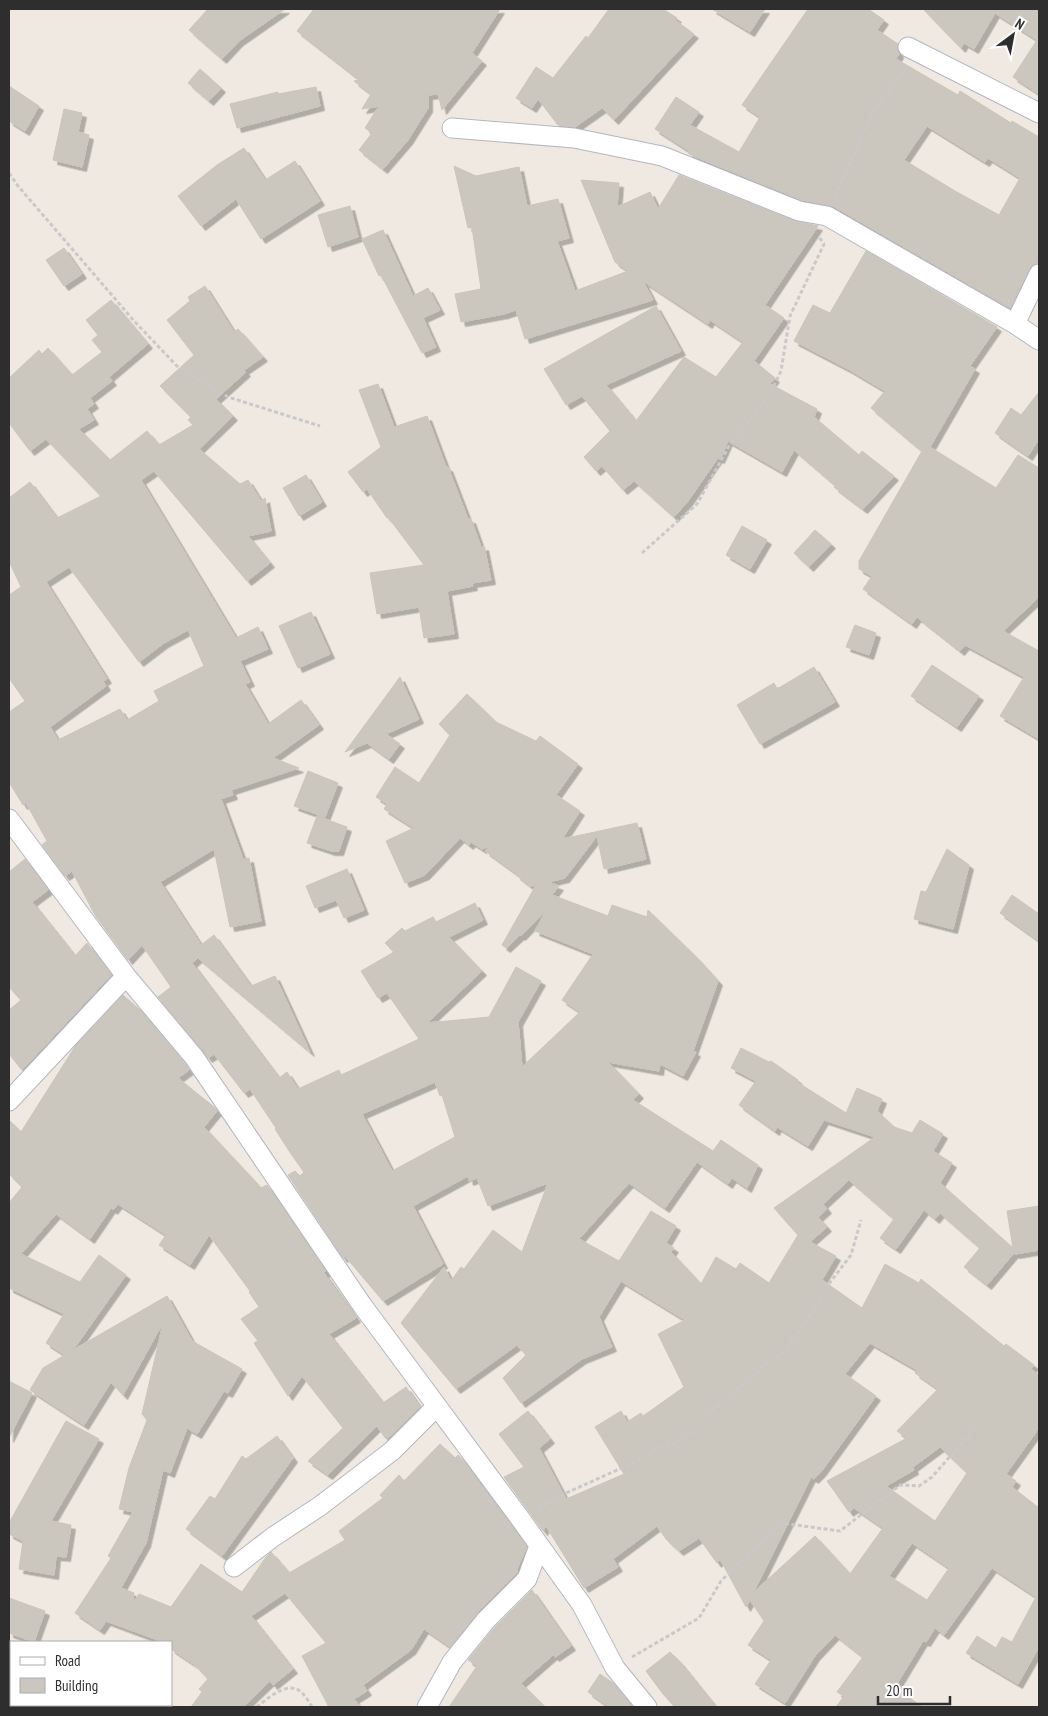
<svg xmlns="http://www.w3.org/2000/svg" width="1048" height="1716" viewBox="0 0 1048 1716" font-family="'PT Sans Narrow',sans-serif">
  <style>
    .building { fill: #cbc7bf; stroke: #cbc5ba; fill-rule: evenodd; filter: url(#shadow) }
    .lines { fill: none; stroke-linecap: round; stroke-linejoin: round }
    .minor-casing { stroke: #b4b7c1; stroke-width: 21 }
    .path { stroke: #c9c9c9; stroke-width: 3; stroke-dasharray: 4 2.5; stroke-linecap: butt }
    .minor { stroke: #fff; stroke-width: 19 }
  </style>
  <defs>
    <filter id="shadow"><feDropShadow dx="4.5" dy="4.5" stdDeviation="0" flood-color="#0004"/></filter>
  </defs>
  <rect width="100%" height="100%" fill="#efe9e1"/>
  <path class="building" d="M 208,9 L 285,9 L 239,41 L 222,59 L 189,30 Z
    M 314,9 L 500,9 L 472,53 L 482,61 L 442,110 L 438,94 L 428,95 L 428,108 L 408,140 L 383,169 L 359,150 L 372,133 L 365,128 L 377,109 L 386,105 L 362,109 L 371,94 L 354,81 L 360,80 L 297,31 Z
    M 609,9 L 663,9 L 677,18 L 675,20 L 694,34 L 614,120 L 602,108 L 575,127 L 558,125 L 538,99 L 532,108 L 516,98 L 536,67 L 553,78 L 586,36 L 588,38 Z
    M 712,9 L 765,9 L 750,32 Z
    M 808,9 L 868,9 L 884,20 L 877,30 L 898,44 L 897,48 L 899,54 L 896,59 L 958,95 L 960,91 L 1011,123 L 1012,121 L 1039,137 L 1039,263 L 1033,264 L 1029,269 L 1010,308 L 833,206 L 802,200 L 691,155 L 688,153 L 689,151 L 655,129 L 676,97 L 699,112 L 690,125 L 739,152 L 760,117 L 742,105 ZM 927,126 L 985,162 L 988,158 L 1020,178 L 999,215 L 955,191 L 904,160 Z
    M 923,9 L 1039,9 L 1039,94 L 1013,77 L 1037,40 L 995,13 L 974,49 L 964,43 L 961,48 Z
    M 200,69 L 221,88 L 209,101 L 188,83 Z
    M 9,86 L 39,106 L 25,131 L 9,121 Z
    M 316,87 L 320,106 L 237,128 L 230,104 L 278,92 L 278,94 Z
    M 64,109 L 82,113 L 78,132 L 89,135 L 82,167 L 53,160 Z
    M 244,148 L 265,180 L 295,161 L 320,201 L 261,239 L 236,199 L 201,226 L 178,196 L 217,165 Z
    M 454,166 L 476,176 L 519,167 L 527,206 L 558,199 L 569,238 L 557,241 L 575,291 L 628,271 L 615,262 L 581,180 L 619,183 L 617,207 L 650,192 L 658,209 L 679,175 L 795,221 L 818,226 L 765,305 L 784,318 L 754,361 L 775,378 L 770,384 L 817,409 L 814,417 L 859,455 L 862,451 L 894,476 L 863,509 L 834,487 L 836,486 L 794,450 L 782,472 L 728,441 L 720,459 L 718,458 L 688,501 L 674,517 L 634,481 L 623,490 L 602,466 L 596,471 L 584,457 L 610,431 L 582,396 L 566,405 L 544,369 L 656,306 L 681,351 L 606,385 L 636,421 L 684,357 L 716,377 L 743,342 L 710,320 L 708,324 L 643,281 L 653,300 L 525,339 L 516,310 L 504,314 L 461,322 L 455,294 L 481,289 L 472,227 L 468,228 Z
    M 350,206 L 358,237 L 328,247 L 318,215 Z
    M 383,230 L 413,296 L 428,288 L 440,310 L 423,318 L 436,347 L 422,353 L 381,275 L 379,276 L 362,239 Z
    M 64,248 L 82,274 L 64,286 L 46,260 Z
    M 866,251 L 997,327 L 970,366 L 975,369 L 930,447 L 996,488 L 1018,455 L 1039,468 L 1039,597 L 1003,631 L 1039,651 L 1039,739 L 1000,716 L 1024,677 L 965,645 L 960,651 L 917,617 L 912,624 L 863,589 L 872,576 L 859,569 L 859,561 L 922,451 L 871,408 L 885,391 L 848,369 L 794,341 L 813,305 L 830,313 Z
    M 205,286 L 234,332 L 238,329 L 263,357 L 244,370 L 246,372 L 216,399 L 233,416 L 199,449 L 240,484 L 248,480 L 261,501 L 265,498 L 271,531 L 248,536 L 270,563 L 247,581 L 154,471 L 141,480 L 236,638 L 258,627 L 268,649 L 240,661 L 250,682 L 245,684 L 268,724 L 301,700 L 319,725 L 273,758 L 299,768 L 231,790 L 233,795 L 221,799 L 243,859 L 249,858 L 261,921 L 230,927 L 214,849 L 160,882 L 201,945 L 214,935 L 251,986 L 275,976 L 310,1052 L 198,958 L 192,963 L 279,1078 L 287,1072 L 298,1089 L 339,1070 L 341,1075 L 419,1039 L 387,993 L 378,998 L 361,971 L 394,952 L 385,943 L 402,928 L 405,931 L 433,917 L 436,922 L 475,903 L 483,920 L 449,937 L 482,971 L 427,1023 L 489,1017 L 516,967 L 541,981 L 518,1022 L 522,1067 L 580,1012 L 562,1000 L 593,954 L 535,931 L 547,909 L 521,936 L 520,935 L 506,948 L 502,945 L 536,885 L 530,886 L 516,875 L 517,874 L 485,851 L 492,845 L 482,849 L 471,842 L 469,845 L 460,838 L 425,875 L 405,883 L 386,841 L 414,828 L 384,809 L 387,804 L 376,797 L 395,767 L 419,783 L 450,735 L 439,724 L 467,694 L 496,722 L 536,741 L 540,736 L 578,764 L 556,795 L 580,811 L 562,839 L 637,823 L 646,859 L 604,869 L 597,836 L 565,878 L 548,882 L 559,886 L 552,895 L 608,916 L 612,905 L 647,917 L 648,910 L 697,958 L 718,981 L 693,1051 L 696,1052 L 683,1076 L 660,1064 L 659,1071 L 608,1062 L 639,1094 L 633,1100 L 713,1151 L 721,1140 L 758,1165 L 747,1188 L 732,1178 L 728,1184 L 697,1162 L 665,1208 L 629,1183 L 579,1239 L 619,1261 L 651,1211 L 676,1226 L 666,1243 L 674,1248 L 671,1252 L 701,1284 L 716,1257 L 736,1269 L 740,1263 L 769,1283 L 798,1235 L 774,1208 L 875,1137 L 824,1120 L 808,1146 L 777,1127 L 775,1131 L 739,1105 L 756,1081 L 731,1068 L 741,1048 L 769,1062 L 771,1061 L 798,1080 L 797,1082 L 846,1113 L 857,1088 L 882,1099 L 877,1111 L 894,1127 L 912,1133 L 920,1120 L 943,1134 L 933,1151 L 952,1163 L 940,1183 L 1013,1248 L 1007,1211 L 1039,1206 L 1039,1250 L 1015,1254 L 1014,1253 L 987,1285 L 964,1267 L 980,1248 L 940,1213 L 935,1219 L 924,1210 L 896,1249 L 880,1238 L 894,1219 L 849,1180 L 823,1204 L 827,1209 L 818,1217 L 827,1227 L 810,1242 L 836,1256 L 822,1280 L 862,1308 L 885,1264 L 919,1283 L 921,1279 L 1004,1346 L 1006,1344 L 1034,1365 L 1031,1369 L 1039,1376 L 1039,1428 L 1006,1474 L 1016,1481 L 1012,1487 L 1039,1508 L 1039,1647 L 1018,1684 L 966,1653 L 977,1636 L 996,1648 L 1002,1637 L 1012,1642 L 1036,1597 L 992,1568 L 944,1635 L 935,1628 L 926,1642 L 923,1641 L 895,1687 L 922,1707 L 836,1707 L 844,1696 L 837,1692 L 863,1657 L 835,1635 L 815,1656 L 785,1703 L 755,1684 L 771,1660 L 748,1645 L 764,1621 L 750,1600 L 746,1607 L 720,1559 L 717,1563 L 699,1538 L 679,1551 L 666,1539 L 657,1526 L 613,1559 L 618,1567 L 584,1588 L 546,1526 L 543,1531 L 504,1477 L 524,1467 L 499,1434 L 528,1411 L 550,1439 L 539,1448 L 566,1499 L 624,1474 L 595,1427 L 621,1411 L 627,1422 L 641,1413 L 643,1416 L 684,1387 L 658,1334 L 685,1320 L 621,1281 L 599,1317 L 612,1347 L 582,1359 L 521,1403 L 503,1378 L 526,1355 L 517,1345 L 456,1389 L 401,1323 L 444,1267 L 451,1281 L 461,1267 L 464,1269 L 493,1230 L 522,1252 L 548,1183 L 488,1206 L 477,1178 L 469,1181 L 468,1176 L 413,1206 L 443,1264 L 383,1301 L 345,1256 L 343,1258 L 288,1175 L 295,1171 L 300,1176 L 304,1172 L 291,1154 L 275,1129 L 276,1128 L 250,1089 L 244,1093 L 214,1054 L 208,1058 L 158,997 L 171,987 L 142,945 L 128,960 L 95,915 L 72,871 L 65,876 L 42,845 L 47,841 L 26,803 L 23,805 L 9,782 L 9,712 L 25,701 L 9,678 L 9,595 L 21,587 L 9,561 L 9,498 L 30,482 L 57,518 L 101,496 L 46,439 L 30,451 L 9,423 L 9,378 L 39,350 L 42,354 L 48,348 L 72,375 L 102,352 L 92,340 L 98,335 L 86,320 L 111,300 L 148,344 L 109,377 L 112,381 L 90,398 L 94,404 L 87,409 L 94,420 L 79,429 L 110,460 L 147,431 L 159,445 L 193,425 L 188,420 L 191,417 L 160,386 L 194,355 L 167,320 L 190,301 L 188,297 ZM 69,567 L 139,662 L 164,643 L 188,630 L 204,666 L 154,691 L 159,701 L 127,720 L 120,709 L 58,740 L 50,727 L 106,686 L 103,681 L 107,679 L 46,582 ZM 435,1082 L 440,1096 L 442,1095 L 455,1137 L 392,1171 L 362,1114 ZM 870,1343 L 917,1370 L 915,1373 L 938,1389 L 897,1431 L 907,1438 L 827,1481 L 849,1512 L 854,1508 L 883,1528 L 850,1574 L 815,1536 L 753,1593 L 811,1477 L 814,1479 L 821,1472 L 876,1396 L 845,1374 ZM 940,1447 L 967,1473 L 935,1521 L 886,1486 L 914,1470 L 913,1467 ZM 912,1543 L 949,1568 L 927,1600 L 889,1576 Z
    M 378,384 L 394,427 L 427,416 L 446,467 L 448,467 L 468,519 L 471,519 L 481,547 L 484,546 L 491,580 L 472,583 L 473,586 L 447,591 L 454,634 L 424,638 L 419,607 L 377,614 L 370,573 L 424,565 L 388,517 L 387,518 L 367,489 L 363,492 L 348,472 L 381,447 L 359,390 Z
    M 1039,392 L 1039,439 L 1028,456 L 995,433 L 1011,408 L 1021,415 Z
    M 306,475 L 322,502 L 299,516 L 283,488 Z
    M 742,526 L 767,540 L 750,569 L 726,555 Z
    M 815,530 L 831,544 L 809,567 L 794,553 Z
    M 311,612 L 330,654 L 298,668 L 279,626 Z
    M 855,625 L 876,633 L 869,655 L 846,647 Z
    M 932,665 L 979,696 L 957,727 L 911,696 Z
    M 814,667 L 835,702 L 760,744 L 737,705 L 774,683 L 777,689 Z
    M 400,677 L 419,719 L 386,734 L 400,744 L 389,759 L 367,743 L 345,752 Z
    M 308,771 L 338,783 L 325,817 L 294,806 Z
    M 317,816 L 347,827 L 339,851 L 331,851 L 307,843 Z
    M 947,849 L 969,865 L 953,929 L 914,919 L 921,891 L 926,892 Z
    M 25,859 L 48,890 L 32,902 L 75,956 L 87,943 L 111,975 L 22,1070 L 9,1054 L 9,1010 L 21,1000 L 9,987 L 9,872 Z
    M 347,869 L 364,910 L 344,918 L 336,900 L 315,908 L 306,886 Z
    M 1012,895 L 1039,914 L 1039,941 L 1000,913 Z
    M 123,995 L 140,1010 L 189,1070 L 178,1078 L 214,1107 L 217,1111 L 204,1127 L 261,1188 L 267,1185 L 326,1271 L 324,1273 L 356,1318 L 329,1334 L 383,1403 L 406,1387 L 420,1407 L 395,1432 L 386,1439 L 377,1426 L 328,1475 L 308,1461 L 343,1428 L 302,1376 L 288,1396 L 254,1343 L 258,1341 L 241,1319 L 259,1307 L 249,1292 L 250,1291 L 209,1235 L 190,1265 L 159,1245 L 166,1235 L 118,1204 L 113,1210 L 111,1208 L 90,1239 L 56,1214 L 21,1254 L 80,1282 L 99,1255 L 126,1275 L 73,1350 L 167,1296 L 192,1341 L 242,1369 L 228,1393 L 224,1391 L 197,1434 L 187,1428 L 170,1473 L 163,1470 L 146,1543 L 121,1588 L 134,1593 L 132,1604 L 139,1594 L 171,1607 L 201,1564 L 242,1592 L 266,1557 L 271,1552 L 289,1573 L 345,1540 L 339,1531 L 383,1498 L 380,1495 L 399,1475 L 404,1481 L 440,1444 L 455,1458 L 458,1455 L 462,1459 L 527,1547 L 517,1569 L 517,1573 L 478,1612 L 450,1647 L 424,1629 L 411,1650 L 363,1685 L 367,1691 L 354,1699 L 360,1707 L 329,1707 L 302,1656 L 326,1643 L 285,1593 L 251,1616 L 293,1669 L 273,1685 L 270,1681 L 243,1707 L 191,1707 L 202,1692 L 199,1689 L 208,1679 L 195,1665 L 171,1649 L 171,1642 L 163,1642 L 106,1621 L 100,1630 L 75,1613 L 111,1558 L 108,1556 L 133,1512 L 119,1509 L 129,1468 L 147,1420 L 142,1414 L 162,1328 L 160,1328 L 123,1395 L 111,1382 L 84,1425 L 30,1390 L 43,1368 L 65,1355 L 46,1343 L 64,1314 L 9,1288 L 9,1203 L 22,1187 L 9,1174 L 9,1120 L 21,1132 L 76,1045 Z
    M 9,1381 L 32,1393 L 9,1438 Z
    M 66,1421 L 99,1439 L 51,1521 L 71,1525 L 66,1557 L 56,1556 L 54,1575 L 19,1569 L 23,1541 L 9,1534 L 9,1523 Z
    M 277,1436 L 293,1458 L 222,1556 L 186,1529 L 210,1496 L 215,1499 L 242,1456 L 246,1459 Z
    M 532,1590 L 571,1646 L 555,1657 L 553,1655 L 521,1683 L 545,1707 L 449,1707 L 477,1666 L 468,1660 L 494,1628 Z
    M 9,1598 L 45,1611 L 34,1642 L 9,1633 Z
    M 670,1652 L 679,1661 L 716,1707 L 675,1707 L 663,1694 L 646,1671 Z
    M 600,1674 L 613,1683 L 633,1707 L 609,1707 L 588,1692 Z"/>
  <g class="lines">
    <g class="minor-casing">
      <path id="minor" d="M 908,47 L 1039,113
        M 452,128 L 574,138 L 662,156 L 799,211 L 827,216 L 1015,324 L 1039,340
        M 1015,324 L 1039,274
        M 9,819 L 126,976 L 194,1057 L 362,1305 L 519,1517 L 582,1605 L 615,1668 L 647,1707
        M 9,1101 L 126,976
        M 234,1567 L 273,1537 L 320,1506 L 392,1451 L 437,1406
        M 427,1707 L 452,1662 L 486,1620 L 527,1579 L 539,1546"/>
    </g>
    <path class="path" d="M 9,173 L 18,186 L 135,322 L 177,366 L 228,397 L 320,426
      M 835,196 L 872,114 L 905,69
      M 642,553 L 697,504 L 729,446 L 771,392 L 781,371 L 790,316 L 824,244 L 819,237
      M 538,1509 L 564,1494 L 626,1466 L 665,1445 L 674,1444 L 696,1429 L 712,1411 L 766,1364 L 782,1354 L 805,1324 L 831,1281 L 851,1255 L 861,1220
      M 632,1657 L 699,1618 L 721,1581 L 781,1523 L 840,1531 L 900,1485 L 919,1486 L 932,1477 L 975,1428
      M 257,1707 C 267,1699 286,1681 300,1691 C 305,1695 309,1702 312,1707"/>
    <use href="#minor" class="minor"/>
  </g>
  <rect width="1048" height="1716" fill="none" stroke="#2e2e2e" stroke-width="20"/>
  <rect x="10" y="1641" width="162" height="65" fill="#ffffff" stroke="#ababab"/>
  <rect x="20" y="1657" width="25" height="8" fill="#ffffff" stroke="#ababab"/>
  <text x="55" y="1666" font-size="15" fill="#2e2e2e">Road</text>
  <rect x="20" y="1678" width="25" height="15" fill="#cbc7bf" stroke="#ababab"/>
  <text x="55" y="1691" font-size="15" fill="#2e2e2e">Building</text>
  <g transform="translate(1013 35) rotate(32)" stroke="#ffffff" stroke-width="4" paint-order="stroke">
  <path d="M0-4L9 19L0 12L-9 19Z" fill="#2e2e2e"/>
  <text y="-8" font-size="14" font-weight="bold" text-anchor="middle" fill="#2e2e2e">N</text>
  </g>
  <path d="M878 1696v8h72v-8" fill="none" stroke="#2e2e2e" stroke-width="2.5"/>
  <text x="886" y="1696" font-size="15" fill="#2e2e2e" stroke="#ffffff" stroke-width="4" paint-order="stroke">20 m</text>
</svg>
